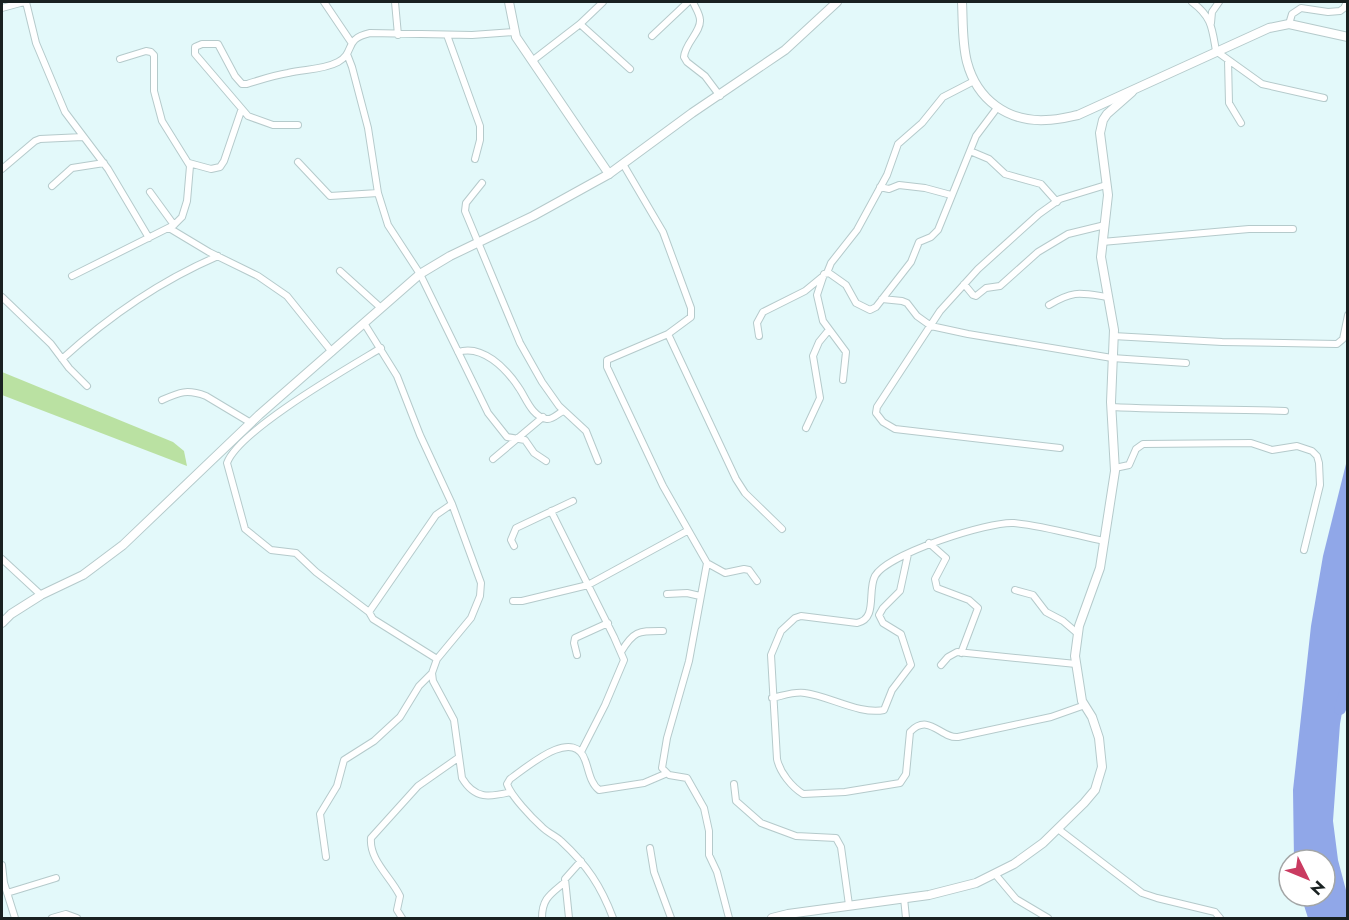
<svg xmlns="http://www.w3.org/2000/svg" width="1349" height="920" viewBox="0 0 1349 920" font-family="Jost,sans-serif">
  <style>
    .green { fill: #bae1a2 }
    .water { fill: #90a7e8 }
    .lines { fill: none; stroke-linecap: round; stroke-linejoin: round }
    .river { stroke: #90a7e8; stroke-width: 12 }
    .minor-casing { stroke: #b5cacb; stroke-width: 8 }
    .tertiary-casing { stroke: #b5cacb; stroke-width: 10 }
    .secondary-casing { stroke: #b5cacb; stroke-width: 10 }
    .minor { stroke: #fff; stroke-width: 6 }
    .tertiary { stroke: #fff; stroke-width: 8 }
    .secondary { stroke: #fff; stroke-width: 8 }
  </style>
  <rect width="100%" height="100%" fill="#e3f9fa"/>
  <path class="green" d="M 2,372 L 173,442 L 184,451 L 187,466 L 2,395 Z"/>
  <path class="water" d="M 1347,460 L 1348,677 L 1340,724 L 1333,821 L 1338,860 L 1347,894 L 1347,918 L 1308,918 L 1301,896 L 1325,896 L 1325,860 L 1294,860 L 1293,790 L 1311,626 L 1323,556 Z"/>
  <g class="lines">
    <path class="river" d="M 1340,709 L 1348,684"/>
    <g class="minor-casing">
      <path id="minor" d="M 26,2 L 36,43 L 65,112 L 108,169 L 149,238
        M 324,2 L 351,42
        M 395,2 L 398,35
        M 693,2 C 695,7 700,14 700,20 C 701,32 685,43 684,57 L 687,62 L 705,76 L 720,96
        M 1192,2 C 1212,17 1212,28 1216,51 L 1262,84 L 1324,98
        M 2,8 L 24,2
        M 1211,23 L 1212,12 L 1219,2
        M 580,24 L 630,69
        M 1289,24 L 1292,14 L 1301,8 L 1328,12 L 1340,11 L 1344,8 L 1347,2
        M 447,35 L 480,126 L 480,140 L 475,159
        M 652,36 L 688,2
        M 347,54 L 352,67 L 368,128 L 378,193 L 388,225 L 420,274 L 488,413 L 507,437 L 525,440 L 534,453 L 546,461
        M 1228,60 L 1229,103 L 1241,123
        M 532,61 L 580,24 L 603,2
        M 298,125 L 273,125 L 248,116 L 195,54 L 195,47 L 202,44 L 218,44 L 235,76 L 242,84 L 247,84 C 260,80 274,75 288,73 C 304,69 323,70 338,62 C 356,52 343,39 370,33 L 472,35 L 514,32
        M 970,151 L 989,159 L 1005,174 L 1041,184 L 1057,202
        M 298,162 L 330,196 L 378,193
        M 189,163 L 211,169 L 220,167 L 224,161 L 241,111
        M 623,164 L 663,232 L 691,308 L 691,317 L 668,334
        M 2,169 L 35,141 L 40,139 L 83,137
        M 482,183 L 466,203 L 465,211 L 520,343 L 542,382 L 559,406 L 586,431 L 598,461
        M 52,186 L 72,168 L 104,163
        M 880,187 L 889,189 L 899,185 L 925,188 L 951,195
        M 150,192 L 174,225
        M 169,228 L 209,252 L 258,276 L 287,296 L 332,352
        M 1102,242 L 1249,229 L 1293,229
        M 340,271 L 381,308
        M 827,273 L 831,263 L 857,230 L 887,175 L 898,144 L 922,123 L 943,97 L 974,81
        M 72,276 L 174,225 L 182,217 L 187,201 L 190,166 L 162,121 L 154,91 L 154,55 L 151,52 L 146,51 L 120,59
        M 964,284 L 973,295 L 976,296 L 986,288 L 1000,286 L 1038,252 L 1068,234 L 1105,225
        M 2,297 L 51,344 L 69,368 L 87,386
        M 882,299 L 902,301 L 907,303 L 917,316 L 931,326 L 968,334 L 1112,358 L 1186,363
        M 1049,305 C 1074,290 1080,293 1108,297
        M 364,323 L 397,376 L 420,435 L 452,504 L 481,583 L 480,596 L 471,618 L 437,659 L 432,673 L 433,681 L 454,720 L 462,778 C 475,800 490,797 511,792
        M 759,336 L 757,323 L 763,312 L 805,291 L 822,277
        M 1113,336 L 1222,342 L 1337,344 L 1343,339 L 1348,315
        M 458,352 C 482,344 506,368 519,388 C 526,398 532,417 547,419 C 552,420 559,413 563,411
        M 62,359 C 108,317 160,281 218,256
        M 843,380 L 846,352 L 823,321 L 817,295 L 824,274 L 829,273 L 846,285 L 856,303 L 870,310 L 876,307 L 911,262 L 919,242 L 931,237 L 938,230 L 976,136 L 997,108
        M 162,400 C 180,392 187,389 206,396 L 251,423
        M 1112,407 C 1170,410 1227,409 1285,411
        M 806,428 L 820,398 L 813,356 L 819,342 L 828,331
        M 1060,448 L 895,429 L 883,422 L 876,413 L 877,407 L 940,311 L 978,269 L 1039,214 L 1060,199 L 1106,185
        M 493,459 L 543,417
        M 1115,468 L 1129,465 L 1136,449 L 1143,444 L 1251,443 L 1272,450 L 1297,446 L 1312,451 L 1317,456 L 1319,463 L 1320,485 L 1304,550
        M 551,511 L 614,637 L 624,660 L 605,705 L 581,752
        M 929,543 L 946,558 L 935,579 L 937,588 L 969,600 L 978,608 L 961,653
        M 514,546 L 511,540 L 516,528 L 573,501
        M 2,559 L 41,595
        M 707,563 L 689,661 L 667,738 L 662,768 L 669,775 L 687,778 L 704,808 L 709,831 L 709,855 L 717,872 L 729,918
        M 757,581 L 749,570 L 744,569 L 725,573 L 707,563 L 663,486 L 607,367 L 607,360 L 668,334 L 736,479 L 745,493 L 782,529
        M 1015,590 L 1033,595 L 1046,612 L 1063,621 L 1077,633
        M 667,594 L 687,593 L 700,596
        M 513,601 L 522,601 L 588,585 L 687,531
        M 369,612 L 316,572 L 296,553 L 271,550 L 245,529 L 227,463 C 239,430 348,368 381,348
        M 621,652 C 634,630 639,631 663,631
        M 577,655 L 574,643 L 575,638 L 608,623
        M 437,659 L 373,619 L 369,612 L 436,515 L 452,504
        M 941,665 L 948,657 L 957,652 L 1076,664
        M 772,698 C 782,696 795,691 805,693 C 829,696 860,715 884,710 L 892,690 L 911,665 L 901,634 L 883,623 L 879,615 L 883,608 L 900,591 L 908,554
        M 1085,705 L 1051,717 L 958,737 C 941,739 929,712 910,732 L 906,774 L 900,783 L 845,792 L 803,794 C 792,787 780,773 777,759 L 771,655 L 781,631 L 795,618 L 801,616 L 857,623 C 878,619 867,591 875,576 C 887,554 989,521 1014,523 C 1044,526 1075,535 1104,541
        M 734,784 L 736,801 L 761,823 L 796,836 L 836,838 L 841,847 L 849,905
        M 1058,829 L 1142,893 L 1157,898 L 1215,912 L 1220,918
        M 650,848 L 654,872 L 671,918
        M 326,857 L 320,814 L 337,786 L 344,760 L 374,741 L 400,717 L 419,686 L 432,673
        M 2,865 L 4,883 L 15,918
        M 995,874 L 1016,899 L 1048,918
        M 7,893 L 56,878
        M 904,898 L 906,918
        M 52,918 L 66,914 L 77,918
        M 402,918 L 397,910 L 400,896 C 391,877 369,860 371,838 L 418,786 L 458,758
        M 542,918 C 542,898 551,894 565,882
        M 569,918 L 565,879 L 581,861
        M 613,918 C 601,886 587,865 561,841 C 556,836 548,833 542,827 C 532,818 511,796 507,784 L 510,779 C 526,768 573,726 585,760 C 589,770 590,783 599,790 L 644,783 L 665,774"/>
    </g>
    <g class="tertiary-casing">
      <path id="tertiary" d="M 509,2 L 516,37 L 609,174
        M 772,918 L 788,914 L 929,895 L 976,883 L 1014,864 L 1043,843 L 1084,803 L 1095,790 L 1102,767 L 1099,738 L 1092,717 L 1082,701 L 1075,656 L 1079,626 L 1100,568 L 1115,471 L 1111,402 L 1114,330 L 1101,257 L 1108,195 L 1100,133 L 1103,120 L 1107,114 L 1132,92"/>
    </g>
    <g class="secondary-casing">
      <path id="secondary" d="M 962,2 C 963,21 962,43 967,62 C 977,100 1008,122 1046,120 C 1057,120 1068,117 1078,115 L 1269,28 L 1289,24 L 1348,37
        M 2,623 L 11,614 L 41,595 L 83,575 L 123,545 L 259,415 L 420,274 L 450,256 L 533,216 L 609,174 L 692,113 L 785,50 L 837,2"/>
    </g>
    <use href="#minor" class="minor"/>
    <use href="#tertiary" class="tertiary"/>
    <use href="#secondary" class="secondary"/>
  </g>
  <rect width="1349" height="920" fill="none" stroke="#192121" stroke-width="6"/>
  <g transform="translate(1307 878) rotate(133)"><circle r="28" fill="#ffffff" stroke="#a3a6a6" stroke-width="1.5"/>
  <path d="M0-4.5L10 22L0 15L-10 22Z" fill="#ca3b61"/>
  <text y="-9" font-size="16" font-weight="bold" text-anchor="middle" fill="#192121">N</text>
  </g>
</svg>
